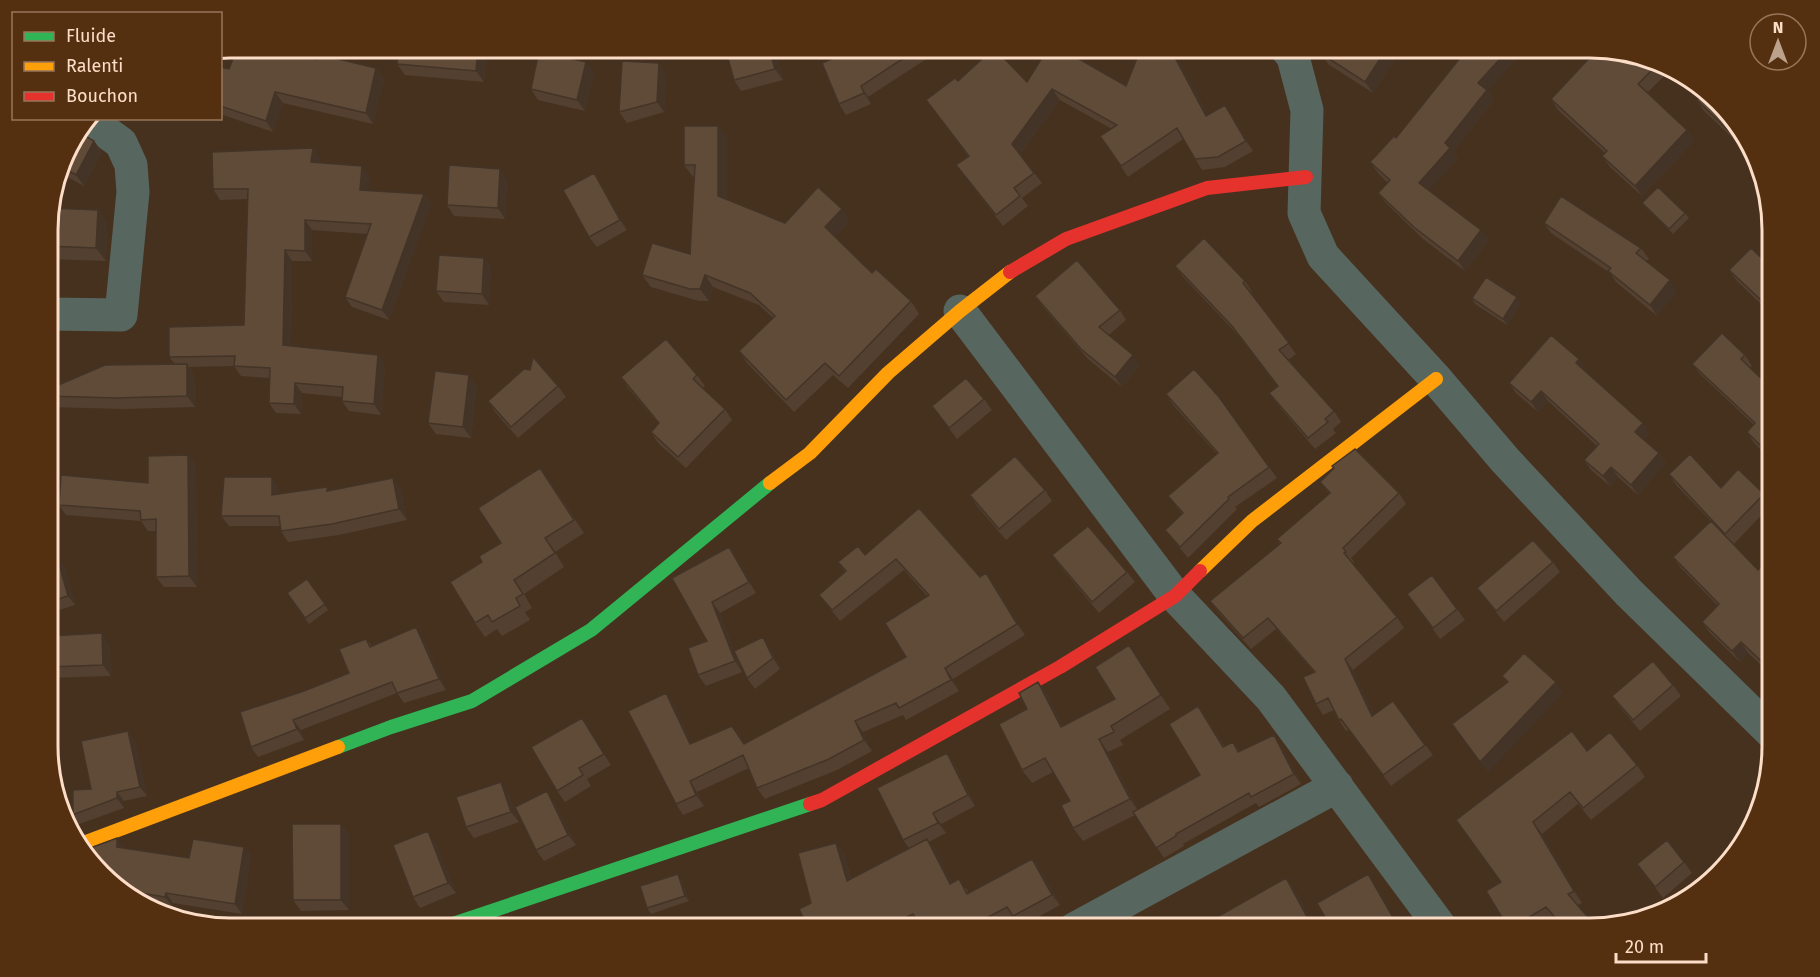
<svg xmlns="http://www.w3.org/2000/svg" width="1820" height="977" viewBox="0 0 1820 977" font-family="'Fira Sans',sans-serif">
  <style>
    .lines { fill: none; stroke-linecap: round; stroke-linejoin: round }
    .street { stroke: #57665f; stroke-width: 33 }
    .fast { stroke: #30b455; stroke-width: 14 }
    .slow { stroke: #ff9f0a; stroke-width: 14 }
    .jam { stroke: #e5322d; stroke-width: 14 }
    .wall { fill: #534030 }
    .shaded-wall { fill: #433427 }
    .building { fill: #604b38; stroke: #433427; stroke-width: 1.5 }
    .rim { fill: none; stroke: #fcdec8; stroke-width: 3 }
  </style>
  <rect width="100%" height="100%" fill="#46311f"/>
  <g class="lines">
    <path class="street" d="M 1286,48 L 1293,57 L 1307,110 L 1304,213 L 1323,256 L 1436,379 L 1505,460 L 1629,593 L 1772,733
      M 960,311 L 1175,596 L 1271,698 L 1442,929
      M 49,314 L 121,315 L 133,192 L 131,165 L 121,143 L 99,127 L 88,123
      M 1074,929 L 1337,786"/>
    <path class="fast" d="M 338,747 L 391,727 L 472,701 L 591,630 L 770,483
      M 438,929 L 810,804"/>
    <path class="slow" d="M 770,483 L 810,453 L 888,373 L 960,311 L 1010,272
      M 1200,571 L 1252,521 L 1436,379
      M 78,845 L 338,747"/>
    <path class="jam" d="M 1010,272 L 1066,239 L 1207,188 L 1306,177
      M 810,804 L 822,800 L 1060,667 L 1175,596 L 1200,571"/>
  </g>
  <path class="wall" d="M 399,48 L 487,48 L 484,82 L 405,75 L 397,64 Z
    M 774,48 L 783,80 L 741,91 L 734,80 Z
    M 849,48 L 921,48 L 928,58 L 868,97 L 871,104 L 846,115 L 839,104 L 851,51 Z
    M 1141,48 L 1183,48 L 1178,60 L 1208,115 L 1232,116 L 1253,151 L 1225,167 L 1202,170 L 1183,139 L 1128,177 L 1100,136 L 1112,129 L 1060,100 L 1020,154 L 1042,183 L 1022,198 L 1028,206 L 1003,226 L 956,165 L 968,156 L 926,100 L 958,81 L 1027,82 L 1126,86 Z
    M 1314,48 L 1402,48 L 1373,93 L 1328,64 L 1321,52 Z
    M 1596,49 L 1672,68 L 1647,93 L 1687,130 L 1694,141 L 1642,196 L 1610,167 L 1602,156 L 1605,153 L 1558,110 L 1551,99 L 1595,52 Z
    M 316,59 L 376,68 L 384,79 L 373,124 L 283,103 L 273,132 L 220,114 L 220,67 L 229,69 Z
    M 659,63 L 666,74 L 664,112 L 627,123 L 619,112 Z
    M 594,73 L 585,111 L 538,100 L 531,89 Z
    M 1488,91 L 1494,100 L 1453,152 L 1458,158 L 1429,190 L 1481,230 L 1489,240 L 1465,271 L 1423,239 L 1386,203 L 1378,193 L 1388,183 L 1378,173 L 1370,162 L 1396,138 Z
    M 1702,95 L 1741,129 L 1745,139 L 1740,145 L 1704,111 L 1697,100 Z
    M 718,126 L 727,138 L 727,200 L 785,223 L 850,221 L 835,237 L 872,273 L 911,301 L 919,314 L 848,388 L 833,375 L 794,412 L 747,363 L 739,351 L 773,318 L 759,305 L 713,287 L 709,301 L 699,301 L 651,287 L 642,275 L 690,254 L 694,177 L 693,177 L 684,165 Z
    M 94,141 L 102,152 L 84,186 L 60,173 L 67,150 Z
    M 313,148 L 320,159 L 319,163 L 370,176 L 368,191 L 424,194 L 431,205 L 389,320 L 352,307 L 345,297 L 367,234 L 312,230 L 312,261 L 292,261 L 291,346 L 378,355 L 385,365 L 381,415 L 349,411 L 342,401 L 342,397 L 302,393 L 301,414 L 276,413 L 269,403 L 270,378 L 241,376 L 234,366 L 189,367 L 194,375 L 195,407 L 123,409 L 49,407 L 49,389 L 175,364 L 169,357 L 244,325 L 248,199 L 220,200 L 213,189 Z
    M 507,180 L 505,219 L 454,216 L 447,205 Z
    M 601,184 L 627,230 L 597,247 L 589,237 Z
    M 1642,203 L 1685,213 L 1689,218 L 1673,234 L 1646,208 Z
    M 98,210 L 107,224 L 106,261 L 49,259 L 48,218 Z
    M 1544,223 L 1641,248 L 1649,259 L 1646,261 L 1677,291 L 1657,316 L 1616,282 L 1610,273 L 1551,233 Z
    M 484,258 L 491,268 L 489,305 L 444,302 L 436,291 Z
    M 1175,266 L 1245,281 L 1252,292 L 1251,293 L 1296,354 L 1288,360 L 1334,411 L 1341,422 L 1333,429 L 1336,433 L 1315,449 L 1277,404 L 1269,393 L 1277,386 L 1239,336 L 1183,277 Z
    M 1771,267 L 1771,308 L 1768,311 L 1737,281 L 1729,270 Z
    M 1035,296 L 1120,310 L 1126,320 L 1109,335 L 1140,365 L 1122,387 L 1088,359 L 1042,306 Z
    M 1517,297 L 1521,303 L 1507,325 L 1475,304 L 1472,298 Z
    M 1745,355 L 1752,366 L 1750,368 L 1771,388 L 1771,460 L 1754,443 L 1747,432 L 1754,425 L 1700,374 L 1692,364 Z
    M 1579,359 L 1586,369 L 1585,371 L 1650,433 L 1644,440 L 1659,453 L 1666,463 L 1638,495 L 1618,477 L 1610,486 L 1591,470 L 1584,460 L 1597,446 L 1548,401 L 1538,412 L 1516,393 L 1509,383 Z
    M 530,370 L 558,386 L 566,397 L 518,438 L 495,412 L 488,401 Z
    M 697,375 L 705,386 L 703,388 L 725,409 L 732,420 L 686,468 L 658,443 L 651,432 L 659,424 L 628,388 L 621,377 Z
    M 477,386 L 471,438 L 436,434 L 428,423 Z
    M 1166,394 L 1219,397 L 1277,478 L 1235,507 L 1237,509 L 1188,558 L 1173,540 L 1165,530 L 1182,514 L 1168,496 L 1217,454 L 1173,405 Z
    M 984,399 L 992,410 L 957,439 L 932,406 Z
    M 188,455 L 196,465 L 197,587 L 164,587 L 156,577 L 156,531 L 148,531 L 141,521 L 66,515 L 59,505 L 148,483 Z
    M 1669,474 L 1721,488 L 1764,494 L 1771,505 L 1733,545 L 1758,570 L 1771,557 L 1772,675 L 1748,653 L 1740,662 L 1710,633 L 1702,622 L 1718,606 L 1680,567 L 1673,557 L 1711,521 L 1676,485 Z
    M 550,482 L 584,533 L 555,552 L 564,567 L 524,594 L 532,608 L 525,612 L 530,620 L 502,636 L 497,629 L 485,637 L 475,623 L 501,543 Z
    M 1320,482 L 1399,493 L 1406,504 L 1351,558 L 1354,562 L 1353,564 L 1397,617 L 1404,628 L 1353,670 L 1374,715 L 1393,701 L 1433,755 L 1391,786 L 1349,730 L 1346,731 L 1339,720 L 1334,710 L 1323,715 L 1316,704 L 1314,672 L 1276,629 L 1251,649 L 1218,612 L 1210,601 L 1280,544 L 1277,539 L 1329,494 Z
    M 327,487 L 329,491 L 401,489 L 407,520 L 339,535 L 288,542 L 281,531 L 280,526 L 229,526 L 221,516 L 279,488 L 279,494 Z
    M 1045,490 L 1052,501 L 1006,540 L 977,506 L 970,495 Z
    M 919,508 L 980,577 L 994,584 L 1025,635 L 953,679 L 959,691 L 906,720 L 903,715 L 863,732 L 872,751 L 837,770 L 765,799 L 757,788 L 749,768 L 697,792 L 704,806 L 683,815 L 676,804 L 666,693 L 673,704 L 692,743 L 744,744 L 906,657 L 927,596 L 904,570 L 840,621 L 819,595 L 845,572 L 838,562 L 865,555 Z
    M 729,547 L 737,558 L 756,593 L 720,613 L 734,651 L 770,648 L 780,669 L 755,689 L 747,678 L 735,652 L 742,672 L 706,686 L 698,675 L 707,641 L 672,578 Z
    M 1052,555 L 1127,572 L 1135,582 L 1099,613 L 1060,566 Z
    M 58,560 L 65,569 L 75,605 L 49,613 L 49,562 Z
    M 1553,562 L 1560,572 L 1504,622 L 1485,599 L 1477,588 Z
    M 307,579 L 328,610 L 309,624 L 287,593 Z
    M 1407,594 L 1457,609 L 1465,620 L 1440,639 Z
    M 49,636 L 109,644 L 111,676 L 49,678 Z
    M 423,638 L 446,690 L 404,703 L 397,693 L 301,730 L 304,740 L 258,757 L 251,747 L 304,691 L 349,673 L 366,639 L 372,646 Z
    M 1129,645 L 1170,709 L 1120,740 L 1123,745 L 1108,752 L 1138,810 L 1200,775 L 1205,716 L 1224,746 L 1233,742 L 1240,752 L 1274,735 L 1281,745 L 1301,784 L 1259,807 L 1256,803 L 1183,844 L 1184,846 L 1164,858 L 1135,815 L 1083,841 L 1073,828 L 1070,801 L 1053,772 L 1032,783 L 1022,770 L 1027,709 L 1038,682 L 1048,695 L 1063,726 L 1115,699 Z
    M 1673,685 L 1681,696 L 1640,731 L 1620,707 L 1612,696 Z
    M 582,718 L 611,765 L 587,779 L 591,786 L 565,802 L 557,791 Z
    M 135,741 L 147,796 L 124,801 L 124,808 L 71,827 L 65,812 L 73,812 L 91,789 Z
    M 1587,751 L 1637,765 L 1645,777 L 1591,820 L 1578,804 L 1542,834 L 1582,903 L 1578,905 L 1598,929 L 1563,929 L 1555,919 L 1538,929 L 1509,929 L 1501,882 L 1456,820 Z
    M 947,753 L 954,764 L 975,806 L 941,824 L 946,833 L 929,842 L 934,849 L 952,883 L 967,889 L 968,893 L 1032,859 L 1040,869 L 1060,905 L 1020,927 L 1014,918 L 993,929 L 921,929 L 919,925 L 912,929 L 809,929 L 811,903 L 844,853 L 851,879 L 909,848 L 903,840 Z
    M 508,793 L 519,822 L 474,838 L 466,827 Z
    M 554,802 L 576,845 L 544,861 L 536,850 Z
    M 341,824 L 349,834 L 349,910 L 301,911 L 293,900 Z
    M 117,838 L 123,848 L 189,858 L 244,847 L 251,856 L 242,914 L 173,903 L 172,906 L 140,902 L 82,851 Z
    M 435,841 L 456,893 L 420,908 L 413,897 Z
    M 1684,862 L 1692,873 L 1663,898 L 1637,864 Z
    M 1286,878 L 1294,889 L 1315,928 L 1313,929 L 1196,929 Z
    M 681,879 L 689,901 L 651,914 L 647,908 Z"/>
  <path class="shaded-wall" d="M 478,48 L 487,48 L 484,82 L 476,71 Z
    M 769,48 L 774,48 L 783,80 L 775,69 Z
    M 1172,48 L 1183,48 L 1178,60 L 1214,126 L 1206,116 L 1171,50 Z
    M 1387,48 L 1402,48 L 1373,93 L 1365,82 Z
    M 1510,48 L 1527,48 L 1488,91 L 1494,100 L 1453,152 L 1458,158 L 1427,193 L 1419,183 L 1445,143 L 1478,83 Z
    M 586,62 L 594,73 L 585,111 L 577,100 Z
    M 659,63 L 666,74 L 664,112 L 657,102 Z
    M 376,68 L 384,79 L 373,124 L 366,113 Z
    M 861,86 L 868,97 L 871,104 L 864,93 Z
    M 1052,89 L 1060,100 L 1019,155 L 1012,144 Z
    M 275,92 L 283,103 L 273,132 L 266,121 Z
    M 1225,105 L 1232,116 L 1253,151 L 1246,141 Z
    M 718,126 L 727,138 L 727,208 L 718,196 Z
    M 1687,130 L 1694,141 L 1642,196 L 1635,186 Z
    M 94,141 L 102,152 L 84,186 L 76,175 Z
    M 313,148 L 320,159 L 319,173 L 311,162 Z
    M 362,166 L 370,176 L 368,201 L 360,190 Z
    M 500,169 L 507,180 L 505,219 L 498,208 Z
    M 594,173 L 601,184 L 627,230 L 620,220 Z
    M 424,194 L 431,205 L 389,320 L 382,310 Z
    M 842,209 L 850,221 L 833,239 L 825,227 Z
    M 98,210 L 107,224 L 106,261 L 96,248 Z
    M 305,220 L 312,230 L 312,261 L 305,251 Z
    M 1481,230 L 1489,240 L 1465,271 L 1458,261 Z
    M 285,250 L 292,261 L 291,355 L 283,345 Z
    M 484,258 L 491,268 L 489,305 L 482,294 Z
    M 705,275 L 713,287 L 709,301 L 700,289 Z
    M 1670,280 L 1677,291 L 1657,316 L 1650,305 Z
    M 1517,297 L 1521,303 L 1507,325 L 1503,319 Z
    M 378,355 L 385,365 L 381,415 L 374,404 Z
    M 1133,355 L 1140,365 L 1122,387 L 1115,377 Z
    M 1579,359 L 1586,369 L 1583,374 L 1576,363 Z
    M 187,364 L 194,375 L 195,407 L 187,396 Z
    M 469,375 L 477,386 L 471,438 L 463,427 Z
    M 295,383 L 302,393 L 301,414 L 294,404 Z
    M 1541,391 L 1548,401 L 1538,412 L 1531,402 Z
    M 1643,423 L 1650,433 L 1642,442 L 1635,432 Z
    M 1659,453 L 1666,463 L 1638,495 L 1631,485 Z
    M 188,455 L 196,465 L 197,587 L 189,576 Z
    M 1611,467 L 1618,477 L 1610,486 L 1603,476 Z
    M 272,477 L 279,488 L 279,506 L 272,495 Z
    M 393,478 L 401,489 L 407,520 L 399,509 Z
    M 729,547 L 737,558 L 756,593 L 749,582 Z
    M 58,560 L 65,569 L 75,605 L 68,596 Z
    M 986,573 L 994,584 L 1025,635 L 1017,624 Z
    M 712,602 L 720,613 L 742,672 L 735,661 Z
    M 416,627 L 423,638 L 446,690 L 439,679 Z
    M 102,633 L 109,644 L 111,676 L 103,665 Z
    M 763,637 L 770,648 L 780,669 L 773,658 Z
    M 1741,642 L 1748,653 L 1740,662 L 1732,651 Z
    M 1345,659 L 1353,670 L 1380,727 L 1372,716 Z
    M 945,668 L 953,679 L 959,691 L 951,680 Z
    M 1038,682 L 1048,695 L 1071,740 L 1061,727 Z
    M 1556,682 L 1563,693 L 1488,773 L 1480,762 Z
    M 666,693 L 673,704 L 698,755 L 690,744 Z
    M 1198,706 L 1205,716 L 1230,757 L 1223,747 Z
    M 582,718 L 590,729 L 611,765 L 604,754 Z
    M 293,720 L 301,730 L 304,740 L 297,729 Z
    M 855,721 L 863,732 L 872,751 L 864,740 Z
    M 128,731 L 135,741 L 147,796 L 140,787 Z
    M 1274,735 L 1281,745 L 1301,784 L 1294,774 Z
    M 1099,739 L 1108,752 L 1139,812 L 1130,799 Z
    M 947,753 L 954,764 L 975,806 L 968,795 Z
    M 690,781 L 697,792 L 704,806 L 696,795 Z
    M 501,782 L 508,793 L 519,822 L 511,812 Z
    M 547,791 L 554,802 L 576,845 L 568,835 Z
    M 117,792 L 124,801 L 124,808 L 117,798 Z
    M 933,813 L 941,824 L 946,833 L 938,823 Z
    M 1533,822 L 1542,834 L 1582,903 L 1574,891 Z
    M 341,824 L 349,834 L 349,910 L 341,900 Z
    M 428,831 L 435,841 L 456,893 L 448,883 Z
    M 117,838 L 124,848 L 117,847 Z
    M 927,839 L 934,849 L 958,894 L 950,884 Z
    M 836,843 L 844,853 L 854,892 L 847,881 Z
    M 244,847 L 251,856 L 242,914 L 235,904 Z
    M 1032,859 L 1040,869 L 1060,905 L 1052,895 Z
    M 678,874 L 681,879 L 689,901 L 685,896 Z
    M 1368,874 L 1377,887 L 1401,929 L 1399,929 Z
    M 1286,878 L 1294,889 L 1315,928 L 1307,917 Z
    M 166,893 L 173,903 L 172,906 L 165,897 Z"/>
  <path class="building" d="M 237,48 L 284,48 L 316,59 L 317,54 L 376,68 L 366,113 L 275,92 L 266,121 L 220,106 L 220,67 L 229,69 Z
    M 399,48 L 478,48 L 476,71 L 397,64 Z
    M 725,48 L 769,48 L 775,69 L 734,80 Z
    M 849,48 L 919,48 L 861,86 L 864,93 L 839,104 L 822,63 L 851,51 Z
    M 994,48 L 1027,82 L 1048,48 L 1060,48 L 1126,86 L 1141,48 L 1172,48 L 1171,50 L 1206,116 L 1225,105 L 1246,141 L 1218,157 L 1195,159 L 1177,128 L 1121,166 L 1100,136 L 1117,125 L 1052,89 L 1012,144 L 1034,173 L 1014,188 L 1020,196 L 996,215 L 956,165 L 969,156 L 926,100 L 955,78 L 958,81 Z
    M 1323,48 L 1387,48 L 1365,82 L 1320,53 Z
    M 1469,48 L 1510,48 L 1478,83 L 1487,90 L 1445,143 L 1450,148 L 1419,183 L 1481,230 L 1458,261 L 1415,228 L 1378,193 L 1390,180 L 1370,162 L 1394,136 L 1396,138 L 1460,58 Z
    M 1596,49 L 1658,64 L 1638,84 L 1687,130 L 1635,186 L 1602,156 L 1607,151 L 1551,99 L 1595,52 L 1594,51 Z
    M 539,51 L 586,62 L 577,100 L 531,89 Z
    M 622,61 L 659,63 L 657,102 L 619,112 Z
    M 1702,95 L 1739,127 L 1732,134 L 1697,100 Z
    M 684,126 L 718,126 L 718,196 L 785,223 L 818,187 L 842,209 L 825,227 L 872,273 L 876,269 L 911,301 L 839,376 L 825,363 L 786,400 L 739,351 L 775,316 L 750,293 L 705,275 L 700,289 L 690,289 L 642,275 L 652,243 L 690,254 L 695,165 L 684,165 Z
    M 80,133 L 94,141 L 76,175 L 62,167 L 67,150 Z
    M 313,148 L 311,162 L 362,166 L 360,190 L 424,194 L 382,310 L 345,297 L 371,224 L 305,220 L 305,251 L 285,250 L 283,345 L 378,355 L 374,404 L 342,401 L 343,387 L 295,383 L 294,404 L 269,403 L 270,368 L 234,366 L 235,356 L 169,357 L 169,327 L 244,325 L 248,189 L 213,189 L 212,152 Z
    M 449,165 L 500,169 L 498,208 L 447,205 Z
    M 594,173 L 620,220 L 589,237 L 563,190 Z
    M 1658,187 L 1685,213 L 1669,229 L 1642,203 Z
    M 1561,196 L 1641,248 L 1636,253 L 1670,280 L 1650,305 L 1608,271 L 1611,268 L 1544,223 Z
    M 51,208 L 98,210 L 96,248 L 48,246 L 48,218 Z
    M 1204,238 L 1245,281 L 1243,283 L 1289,343 L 1279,350 L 1334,411 L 1325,419 L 1328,422 L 1308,438 L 1269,393 L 1278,386 L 1232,326 L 1175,266 Z
    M 1751,248 L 1771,267 L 1771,290 L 1761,300 L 1729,270 Z
    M 439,255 L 484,258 L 482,294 L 436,291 Z
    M 1077,260 L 1120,310 L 1099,327 L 1133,355 L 1115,377 L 1081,349 L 1035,296 Z
    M 1486,277 L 1517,297 L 1503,319 L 1472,298 Z
    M 1722,333 L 1745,355 L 1741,359 L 1771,388 L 1771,452 L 1769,454 L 1747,432 L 1755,423 L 1692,364 Z
    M 1551,335 L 1579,359 L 1576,363 L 1643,423 L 1635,432 L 1659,453 L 1631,485 L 1611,467 L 1603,476 L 1584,460 L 1599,444 L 1541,391 L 1531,402 L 1509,383 Z
    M 666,339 L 697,375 L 693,379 L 725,409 L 678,457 L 651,432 L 659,423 L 621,377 Z
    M 533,357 L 558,386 L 511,427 L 488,401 L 524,369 L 530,370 Z
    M 187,364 L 187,396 L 115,398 L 49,396 L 49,389 L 105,365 Z
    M 1194,369 L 1219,397 L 1269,467 L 1228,497 L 1229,499 L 1180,547 L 1165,530 L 1183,513 L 1168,496 L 1218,453 L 1166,394 Z
    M 435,371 L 469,375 L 463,427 L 428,423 Z
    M 966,378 L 984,399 L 949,428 L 932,406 Z
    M 1355,449 L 1399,493 L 1343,548 L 1346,552 L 1344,553 L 1397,617 L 1345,659 L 1372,716 L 1393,701 L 1425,745 L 1383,775 L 1341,719 L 1339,720 L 1328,698 L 1316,704 L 1303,677 L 1315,672 L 1268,618 L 1243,638 L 1210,601 L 1281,543 L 1277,539 L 1330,493 L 1320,482 L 1334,468 L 1332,466 Z
    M 1690,454 L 1721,488 L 1738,469 L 1764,494 L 1725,534 L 1669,474 Z
    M 188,455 L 189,576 L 156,577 L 156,519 L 141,520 L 140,511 L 59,505 L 61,475 L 148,483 L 148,456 Z
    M 1015,456 L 1045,490 L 999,529 L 970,495 Z
    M 540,468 L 574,520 L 545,538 L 555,553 L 514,580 L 523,594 L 516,598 L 520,606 L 492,622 L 488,615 L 475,623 L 450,582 L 482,562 L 479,556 L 501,543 L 478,508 Z
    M 224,477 L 272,477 L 272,495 L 327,487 L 327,491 L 393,478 L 399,509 L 332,524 L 281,531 L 279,516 L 221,516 Z
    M 919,508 L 980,577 L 986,573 L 1017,624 L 945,668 L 951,680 L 899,708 L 896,703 L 855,721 L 864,740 L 829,759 L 757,788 L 743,755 L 690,781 L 696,795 L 676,804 L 628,711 L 666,693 L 690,744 L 732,726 L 744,744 L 906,657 L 885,623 L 929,595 L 896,559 L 832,610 L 819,595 L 846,571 L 838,562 L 858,546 L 865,555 Z
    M 1711,521 L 1758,570 L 1771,557 L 1772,671 L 1741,642 L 1732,651 L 1702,622 L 1719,604 L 1673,557 Z
    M 1088,526 L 1127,572 L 1092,602 L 1052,555 Z
    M 1533,540 L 1553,562 L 1496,611 L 1477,588 Z
    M 729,547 L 749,582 L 712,602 L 735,661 L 698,675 L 688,648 L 707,641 L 672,578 Z
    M 58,560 L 68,596 L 49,602 L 49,562 Z
    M 1432,575 L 1457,609 L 1433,628 L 1407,594 Z
    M 307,579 L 325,604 L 305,618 L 287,593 Z
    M 416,627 L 439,679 L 397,693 L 392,682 L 293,720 L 297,729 L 251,747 L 240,712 L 304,691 L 349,673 L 339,649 L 366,639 L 370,647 Z
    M 102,633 L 103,665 L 49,667 L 49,636 Z
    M 763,637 L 773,658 L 747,678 L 734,651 Z
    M 1129,645 L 1161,695 L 1111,726 L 1114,732 L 1099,739 L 1130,799 L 1073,828 L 1061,805 L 1070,801 L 1045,758 L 1022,770 L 999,724 L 1027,709 L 1019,693 L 1038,682 L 1061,727 L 1115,699 L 1095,667 Z
    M 1524,653 L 1556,682 L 1480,762 L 1452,724 L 1508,682 L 1502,676 Z
    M 1653,661 L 1673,685 L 1633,720 L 1612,696 Z
    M 1198,706 L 1223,747 L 1233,742 L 1238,752 L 1274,735 L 1294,774 L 1251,797 L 1249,793 L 1176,834 L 1176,836 L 1156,848 L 1133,812 L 1200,775 L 1169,724 Z
    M 582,718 L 604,754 L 579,768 L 583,775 L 557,791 L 531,747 Z
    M 128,731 L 140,787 L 117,792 L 117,798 L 67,817 L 65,812 L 73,812 L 73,790 L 91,789 L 81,741 Z
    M 1572,731 L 1587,751 L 1610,732 L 1637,765 L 1583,808 L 1570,792 L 1533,822 L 1574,891 L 1568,894 L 1598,929 L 1565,929 L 1546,907 L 1509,929 L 1486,891 L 1501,882 L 1456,820 Z
    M 947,753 L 968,795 L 933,813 L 938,823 L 903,840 L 877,788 Z
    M 501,782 L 511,812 L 466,827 L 456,797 Z
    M 547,791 L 568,835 L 536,850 L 515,807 Z
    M 292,824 L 341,824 L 341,900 L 293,900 Z
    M 428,831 L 448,883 L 413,897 L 393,845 Z
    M 117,838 L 117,847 L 189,858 L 193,839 L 244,847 L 235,904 L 166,893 L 165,897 L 128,891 L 82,851 Z
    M 927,839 L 950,884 L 959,879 L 967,894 L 1032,859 L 1052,895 L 1013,916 L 1007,907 L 966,929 L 921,929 L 913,914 L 883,929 L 809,929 L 799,909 L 811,903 L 798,853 L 836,843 L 847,881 Z
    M 1667,840 L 1684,862 L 1655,887 L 1637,864 Z
    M 678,874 L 685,896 L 647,908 L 640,886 Z
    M 1368,874 L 1399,928 L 1413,922 L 1416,929 L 1332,929 L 1317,903 Z
    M 1286,878 L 1307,917 L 1285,929 L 1279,929 L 1275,922 L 1261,929 L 1196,929 Z
    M 1144,920 L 1149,929 L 1129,929 Z"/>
  <path d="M0 0H1820V977H0ZM230 58H1590A172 172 0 0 1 1762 230V746A172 172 0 0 1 1590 918H230A172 172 0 0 1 58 746V230A172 172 0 0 1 230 58Z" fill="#553010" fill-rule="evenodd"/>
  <path class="rim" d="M230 58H1590A172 172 0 0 1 1762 230V746A172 172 0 0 1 1590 918H230A172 172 0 0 1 58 746V230A172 172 0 0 1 230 58Z"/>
  <rect x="12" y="12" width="210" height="108" fill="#553010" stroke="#98765a" stroke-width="1.5"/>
  <rect x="24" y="32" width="30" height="9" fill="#30b455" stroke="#98765a" stroke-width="1.5"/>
  <text x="66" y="42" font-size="18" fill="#fcdec8">Fluide</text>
  <rect x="24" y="62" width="30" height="9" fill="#ff9f0a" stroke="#98765a" stroke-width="1.5"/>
  <text x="66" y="72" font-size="18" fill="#fcdec8">Ralenti</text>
  <rect x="24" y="92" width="30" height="9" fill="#e5322d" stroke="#98765a" stroke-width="1.5"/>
  <text x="66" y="102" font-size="18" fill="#fcdec8">Bouchon</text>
  <g transform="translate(1778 42)"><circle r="28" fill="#553010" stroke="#98765a" stroke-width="1.5"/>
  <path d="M0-4.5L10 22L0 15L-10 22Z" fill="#bca18d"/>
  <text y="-9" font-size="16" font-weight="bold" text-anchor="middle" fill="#fcdec8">N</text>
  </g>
  <path d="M1616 953v9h90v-9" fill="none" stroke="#fcdec8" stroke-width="3"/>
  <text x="1625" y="953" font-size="18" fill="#fcdec8" stroke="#553010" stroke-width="4.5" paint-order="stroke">20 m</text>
</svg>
